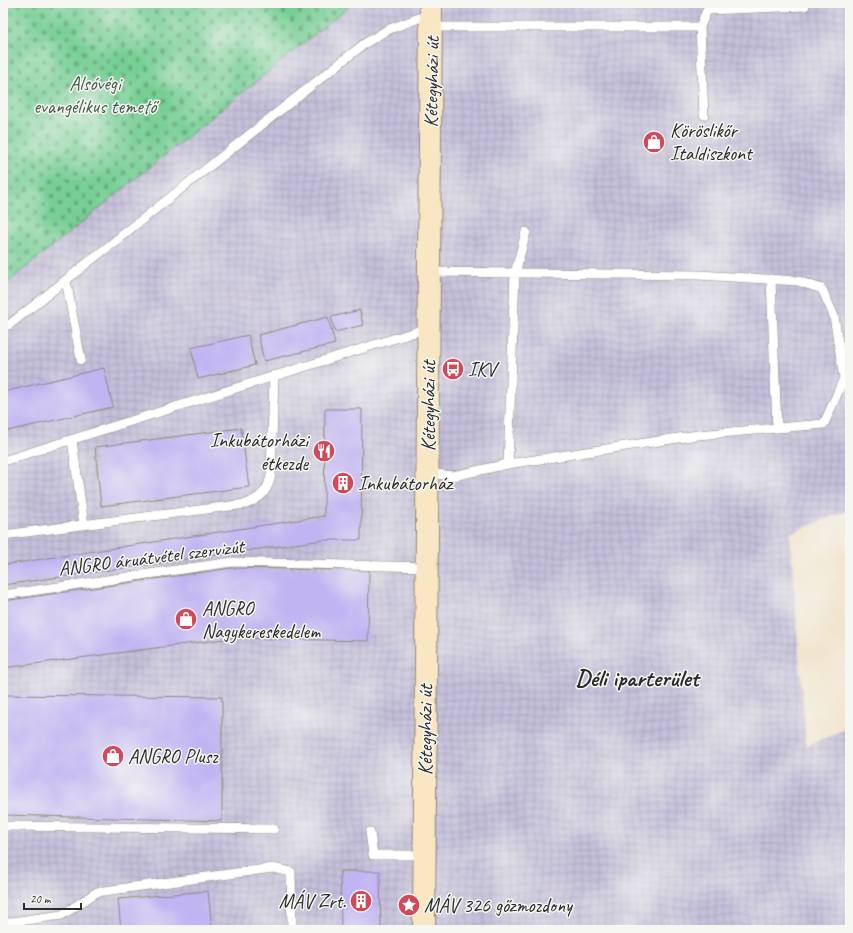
<svg xmlns="http://www.w3.org/2000/svg" width="853" height="933" viewBox="0 0 853 933" font-family="Caveat,sans-serif">
  <style>
    .industrial { fill: url(#industrial-grid) }
    .cemetery { fill: url(#cemetery-stones); stroke: #517d60 }
    .building { fill: #c1b4f2 }
    .lines { fill: none; stroke-linecap: round; stroke-linejoin: round }
    .lane-casing { stroke: #8e887c; stroke-width: 10 }
    .secondary-casing { stroke: #8e887c; stroke-width: 24 }
    .lane { stroke: #fff; stroke-width: 9 }
    .secondary { stroke: #f9e7c3; stroke-width: 22 }
    .labels { text-anchor: middle; stroke-width: 3; stroke-linejoin: round; paint-order: stroke }
    .street-label { font-size: 20px; fill: #2b2b2b; stroke: #f6f6f2 }
    .park-label { font-size: 20px; fill: #425c4a; stroke: #f6f6f2 }
    .poi-label { font-size: 20px; fill: #2b2b2b; stroke: #f6f6f2; text-anchor: start }
    .district-label { font-size: 24px; font-weight: bold; fill: #2b2b2b; stroke: #f6f6f2 }
  </style>
  <defs>
    <pattern id="industrial-grid" width="8" height="8" patternUnits="userSpaceOnUse"><rect width="8" height="8" fill="#c5c0da"/><path d="M0 4h8M4 0v8" fill="none" stroke="#a9a5bb"/></pattern>
    <pattern id="cemetery-stones" width="16" height="16" patternUnits="userSpaceOnUse"><rect width="16" height="16" fill="#77cf94"/><path d="M2 7V4a2 2 0 0 1 4 0v3zM10 15v-3a2 2 0 0 1 4 0v3z" fill="#62a879"/></pattern>
  </defs>
  <rect width="100%" height="100%" fill="#f6f6f2"/>
  <filter id="ink" filterUnits="userSpaceOnUse"><feTurbulence type="fractalNoise" baseFrequency=".025" numOctaves="2"/><feDisplacementMap in="SourceGraphic" scale="8" xChannelSelector="R" yChannelSelector="G"/><feConvolveMatrix kernelMatrix="1 2 1 2 8 2 1 2 1" color-interpolation-filters="sRGB"/></filter>
  <filter id="wash" filterUnits="userSpaceOnUse"><feTurbulence type="fractalNoise" baseFrequency=".012" numOctaves="4" result="noise"/><feDisplacementMap in="SourceGraphic" scale="16" xChannelSelector="R" yChannelSelector="G"/><feGaussianBlur stdDeviation="0.9" result="paint"/><feColorMatrix in="noise" values="0 0 0 0 0 0 0 0 0 0 0 0 0 0 0 0 0 1.4 0 .05"/><feComposite in="paint" operator="in"/></filter>
  <g filter="url(#wash)">
    <rect width="100%" height="100%" fill="#f2e4cc"/>
    <path class="industrial" d="M 353,3 L 850,3 L 850,510 L 790,533 L 806,746 L 850,727 L 850,930 L 3,930 L 3,286 Z"/>
    <path class="cemetery" d="M 3,3 L 353,3 L 3,286 Z"/>
    <g id="blocks">
      <path class="building" d="M 360,310 L 363,325 L 335,332 L 331,317 Z
        M 328,317 L 335,344 L 264,361 L 258,335 Z
        M 248,335 L 255,365 L 198,379 L 191,348 Z
        M 104,368 L 113,407 L 3,432 L 3,392 Z
        M 325,409 L 362,409 L 361,540 L 323,540 L 3,585 L 3,565 L 324,516 Z
        M 241,428 L 249,487 L 101,506 L 95,447 Z
        M 231,568 L 369,570 L 368,641 L 232,638 L 3,668 L 3,601 Z
        M 3,695 L 222,697 L 222,821 L 3,815 Z
        M 340,871 L 380,871 L 381,930 L 341,930 Z
        M 208,891 L 212,930 L 121,930 L 118,899 Z"/>
    </g>
  </g>
  <g filter="url(#ink)">
    <use href="#blocks" fill-opacity="0" stroke="#8e887c" stroke-width="1"/>
    <g class="lines">
      <g class="lane-casing">
        <path id="lane" d="M 431,27 L 700,27
          M 704,115 L 700,27 L 707,10 L 805,6
          M 771,279 L 777,428
          M 66,280 L 81,360
          M 9,325 L 364,44 L 387,30 L 430,14
          M 72,440 L 84,525
          M 3,461 L 428,328
          M 508,464 L 515,273 L 526,232
          M 427,473 L 453,476 L 508,464 L 698,435 L 824,424 L 844,378 L 834,316 L 822,289 L 798,281 L 699,275 L 429,272
          M 3,535 L 246,504 C 261,498 268,491 271,475 L 274,375
          M 3,595 L 232,562 L 427,567
          M 3,826 L 274,829
          M 370,832 L 373,855 L 425,855
          M 3,927 L 11,922 L 62,915 L 97,892 L 273,868 L 291,872 L 292,930"/>
      </g>
      <g class="secondary-casing">
        <path id="secondary" d="M 424,930 L 431,3"/>
      </g>
      <use href="#lane" class="lane"/>
      <use href="#secondary" class="secondary"/>
    </g>
  </g>
  <defs>
    <g id="shop-disc" transform="scale(1.15)"><circle r="9.5" fill="#d1495b" stroke="#f6f6f2"/><path d="M-5-2.5h2.3a2.7 3.5 0 0 1 5.4 0H5L5.5 6h-11ZM-1.5-2.5h3a1.5 2.3 0 0 0-3 0Z" fill="#fff"/></g>
    <g id="bus-disc" transform="scale(1.15)"><circle r="9.5" fill="#d1495b" stroke="#f6f6f2"/><path d="M-5-6H5V4H4V6H2V4H-2V6H-4V4H-5ZM-3.5-4V0h7V-4ZM-3.5 1.2v1.5H-2V1.2ZM2 1.2v1.5H3.5V1.2Z" fill="#fff"/></g>
    <g id="restaurant-disc" transform="scale(1.15)"><circle r="9.5" fill="#d1495b" stroke="#f6f6f2"/><path d="M-5-6h1v4h1v-4h1v4h1v-4h1v5L-1.5 .5V6h-2V.5L-5-1ZM5-6V6H3V1.5H1.5Q1.5-4 5-6Z" fill="#fff"/></g>
    <g id="building-disc" transform="scale(1.15)"><circle r="9.5" fill="#d1495b" stroke="#f6f6f2"/><path d="M-4-6H4V6H1V3H-1V6H-4ZM-2.5-4.3h1.7v1.8h-1.7ZM.8-4.3h1.7v1.8H.8ZM-2.5-1h1.7V.8h-1.7ZM.8-1h1.7V.8H.8Z" fill="#fff"/></g>
    <g id="sight-disc" transform="scale(1.15)"><circle r="9.5" fill="#d1495b" stroke="#f6f6f2"/><path d="M0-6L1.8-2.2L6-1.7L2.9 1.2L3.7 5.4L0 3.3L-3.7 5.4L-2.9 1.2L-6-1.7L-1.8-2.2Z" fill="#fff"/></g>
  </defs>
  <g fill-rule="evenodd">
    <use href="#shop-disc" x="654" y="142"/>
    <use href="#bus-disc" x="453" y="369"/>
    <use href="#restaurant-disc" x="324" y="451"/>
    <use href="#building-disc" x="343" y="483"/>
    <use href="#shop-disc" x="186" y="619"/>
    <use href="#shop-disc" x="113" y="756"/>
    <use href="#building-disc" x="361" y="901"/>
    <use href="#sight-disc" x="409" y="905"/>
  </g>
  <g class="labels">
    <g class="street-label">
      <text transform="translate(431 82) rotate(-89)" y="7">Kétegyházi út</text>
      <text transform="translate(428 406) rotate(-90)" y="7">Kétegyházi út</text>
      <text transform="translate(151 557) rotate(-7)" y="7">ANGRO áruátvétel szervizút</text>
      <text transform="translate(425 730) rotate(-90)" y="7">Kétegyházi út</text>
    </g>
    <g class="park-label">
      <text x="95" y="90">Alsóvégi<tspan x="95" dy="23">evangélikus temető</tspan></text>
    </g>
    <g class="poi-label">
      <text x="670" y="137">Köröslikőr<tspan x="670" dy="23">Italdiszkont</tspan></text>
      <text x="468" y="376">IKV</text>
      <text x="308" y="447" text-anchor="end">Inkubátorházi<tspan x="308" dy="23">étkezde</tspan></text>
      <text x="358" y="490">Inkubátorház</text>
      <text x="202" y="615">ANGRO<tspan x="202" dy="23">Nagykereskedelem</tspan></text>
      <text x="128" y="763">ANGRO Plusz</text>
      <text x="346" y="908" text-anchor="end">MÁV Zrt.</text>
      <text x="424" y="912">MÁV 326 gőzmozdony</text>
    </g>
    <g class="district-label">
      <text x="637" y="686">Déli iparterület</text>
    </g>
  </g>
  <rect width="853" height="933" fill="none" stroke="#f6f6f2" stroke-width="16"/>
  <path d="M24 903v6h57v-6" fill="none" stroke="#2b2b2b" stroke-width="2"/>
  <text x="30" y="903" font-size="12" fill="#2b2b2b" stroke="#f6f6f2" stroke-width="3" paint-order="stroke">20 m</text>
</svg>
